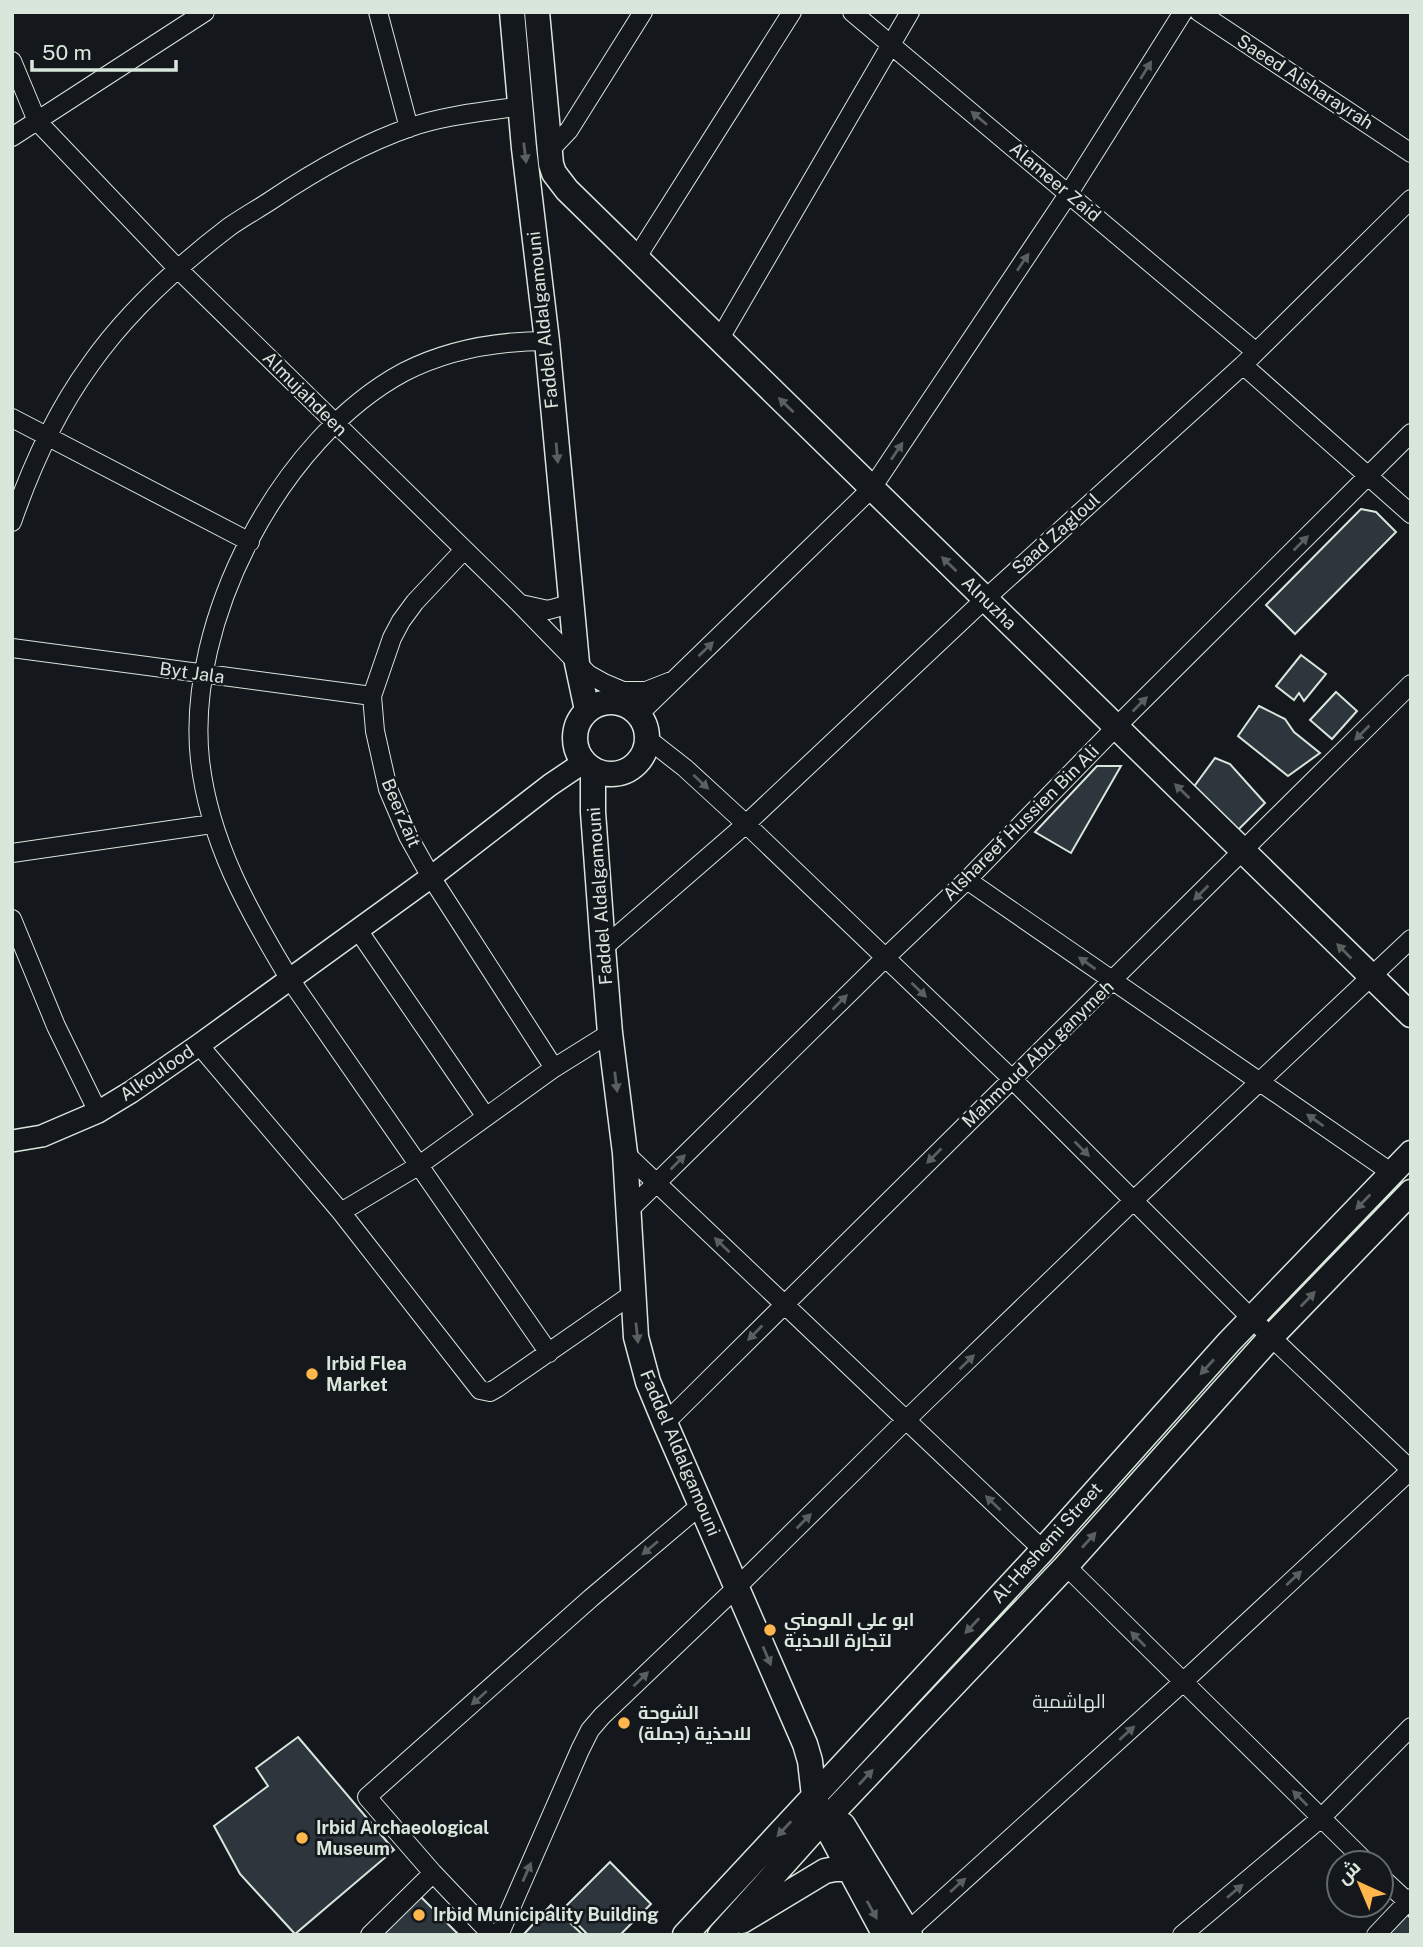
<svg xmlns="http://www.w3.org/2000/svg" width="1423" height="1947" viewBox="0 0 1423 1947" font-family="'Public Sans',Cairo,sans-serif">
  <style>
    .building { fill: #2c363c; stroke: #d8e6dc; stroke-width: 2 }
    .lines { fill: none; stroke-linecap: round; stroke-linejoin: round }
    .minor-casing { stroke: #d8e6dc; stroke-width: 20 }
    .tertiary-casing { stroke: #d8e6dc; stroke-width: 24 }
    .secondary-casing { stroke: #d8e6dc; stroke-width: 27 }
    .minor { stroke: #14181c; stroke-width: 18 }
    .tertiary { stroke: #14181c; stroke-width: 21 }
    .secondary { stroke: #14181c; stroke-width: 24 }
    .oneway { fill: #59605f }
    .poi-dot { fill: #ffb74d; stroke: #14181c; stroke-width: 2.5 }
    .labels { text-anchor: middle; stroke-width: 5; stroke-linejoin: round; paint-order: stroke }
    .street-label { font-size: 18px; fill: #d8e6dc; stroke: #14181c }
    .poi-label { font-size: 18px; font-weight: bold; fill: #d8e6dc; stroke: #14181c; text-anchor: start }
    .neighbourhood-label { font-size: 19px; fill: #d8e6dc; stroke: #14181c }
  </style>
  <rect width="100%" height="100%" fill="#14181c"/>
  <path class="building" d="M 1361,509 L 1376,512 L 1396,532 L 1295,634 L 1266,605 Z
    M 1301,655 L 1326,674 L 1304,701 L 1299,693 L 1294,700 L 1276,686 Z
    M 1336,692 L 1357,711 L 1332,739 L 1310,720 Z
    M 1259,706 L 1285,719 L 1294,732 L 1320,753 L 1288,776 L 1238,736 Z
    M 1215,758 L 1230,764 L 1265,803 L 1237,831 L 1190,792 Z
    M 1097,766 L 1121,766 L 1071,853 L 1035,832 Z
    M 298,1737 L 394,1850 L 295,1934 L 240,1874 L 214,1826 L 268,1786 L 256,1768 Z
    M 610,1862 L 651,1904 L 620,1935 L 588,1935 L 563,1909 Z
    M 419,1895 L 459,1935 L 379,1935 Z
    M 551,1905 L 583,1935 L 523,1935 Z
    M 1407,1915 L 1411,1918 L 1411,1935 L 1388,1935 Z"/>
  <g class="lines">
    <g class="minor-casing">
      <path id="minor" d="M 378,12 L 409,128
        M 852,12 L 1256,352
        M 1199,12 L 1411,153
        M 12,61 L 37,121 L 178,269 L 518,602 L 588,674 L 604,683 L 623,691 L 646,691 L 674,680
        M 12,137 L 205,12
        M 550,150 L 569,130 L 643,12
        M 637,257 L 792,12
        M 719,340 L 910,12
        M 547,341 C 498,341 449,349 404,372 C 281,438 185,621 200,760 C 209,841 248,910 289,978 L 549,1353
        M 1243,365 L 1411,514
        M 12,418 L 250,542
        M 12,522 C 31,467 56,412 90,365 C 127,312 178,266 229,227 C 242,218 256,210 270,201 C 313,172 361,144 411,127 C 446,115 484,112 520,106
        M 464,550 L 415,602 L 401,621 L 392,638 L 372,696 L 375,731 L 388,789 L 408,836 L 431,877 L 554,1068
        M 521,604 L 548,610 L 570,604
        M 12,648 L 372,696
        M 639,714 L 872,488 L 1069,193 L 1183,12
        M 648,739 L 685,768 L 746,824 L 1011,1078 L 1251,1318 L 1411,1470
        M 12,853 L 212,824
        M 967,880 L 1392,1173
        M 12,919 L 56,1026 L 98,1112
        M 358,930 L 486,1117
        M 603,948 L 746,824 L 985,599 L 1243,365 L 1411,199
        M 199,1045 L 341,1212 L 480,1390 L 490,1392 L 497,1388 L 634,1293
        M 625,1153 L 1043,1550
        M 629,1210 L 885,958 L 967,880 L 1116,727 L 1411,433
        M 341,1212 L 418,1166 L 554,1068 L 610,1033
        M 665,1423 L 1411,684
        M 1066,1566 L 1367,1863
        M 1381,1877 L 1411,1905
        M 908,1931 L 1183,1682 L 1411,1470
        M 370,1935 L 433,1873
        M 492,1935 L 433,1873 L 367,1797 L 591,1598 L 702,1504
        M 499,1935 L 580,1750 L 590,1730 L 602,1716 L 737,1587 L 906,1420 L 1134,1200 L 1411,939
        M 1182,1935 L 1321,1818 L 1411,1727
        M 1376,1935 L 1411,1898"/>
    </g>
    <g class="tertiary-casing">
      <path id="tertiary" d="M 12,1141 L 42,1136 L 98,1112 L 131,1092 L 199,1045 L 431,877 L 550,785 L 584,762"/>
    </g>
    <g class="secondary-casing">
      <path id="secondary" d="M 512,12 L 524,148 L 547,341 L 577,663 L 587,710
        M 537,12 L 551,164 L 554,173 L 567,190 L 1411,1015
        M575 738a36 36 0 1 1 72 0a36 36 0 1 1-72 0Z
        M 593,769 L 593,812 L 603,948 L 610,1033 L 625,1153 L 636,1337 L 648,1382 L 665,1423 L 805,1744 L 810,1761 L 814,1796 L 823,1820 L 885,1935
        M 843,1825 L 910,1935
        M 742,1921 L 825,1871 L 835,1869 L 849,1869
        M 685,1935 L 1043,1550 L 1229,1342 L 1411,1153
        M 720,1935 L 823,1820 L 834,1811 L 1066,1566 L 1271,1337 L 1411,1192"/>
    </g>
    <use href="#minor" class="minor"/>
    <use href="#tertiary" class="tertiary"/>
    <use href="#secondary" class="secondary"/>
  </g>
  <defs><path id="oneway-solid" d="M-6-.8H1V-3.2L6.5 0L1 3.2V.8H-6Z" transform="scale(1.75)"/></defs>
  <g class="oneway">
    <use href="#oneway-solid" transform="translate(1146 70) rotate(-58)"/>
    <use href="#oneway-solid" transform="translate(979 118) rotate(-140)"/>
    <use href="#oneway-solid" transform="translate(525 153) rotate(83)"/>
    <use href="#oneway-solid" transform="translate(1023 262) rotate(-56)"/>
    <use href="#oneway-solid" transform="translate(786 405) rotate(-136)"/>
    <use href="#oneway-solid" transform="translate(897 451) rotate(-56)"/>
    <use href="#oneway-solid" transform="translate(557 453) rotate(85)"/>
    <use href="#oneway-solid" transform="translate(1301 543) rotate(-45)"/>
    <use href="#oneway-solid" transform="translate(949 564) rotate(-136)"/>
    <use href="#oneway-solid" transform="translate(706 649) rotate(-44)"/>
    <use href="#oneway-solid" transform="translate(1140 704) rotate(-45)"/>
    <use href="#oneway-solid" transform="translate(1362 733) rotate(135)"/>
    <use href="#oneway-solid" transform="translate(701 782) rotate(43)"/>
    <use href="#oneway-solid" transform="translate(1182 791) rotate(-136)"/>
    <use href="#oneway-solid" transform="translate(1201 893) rotate(135)"/>
    <use href="#oneway-solid" transform="translate(1344 951) rotate(-135)"/>
    <use href="#oneway-solid" transform="translate(1087 963) rotate(-145)"/>
    <use href="#oneway-solid" transform="translate(919 990) rotate(44)"/>
    <use href="#oneway-solid" transform="translate(840 1002) rotate(-45)"/>
    <use href="#oneway-solid" transform="translate(616 1082) rotate(83)"/>
    <use href="#oneway-solid" transform="translate(1315 1120) rotate(-145)"/>
    <use href="#oneway-solid" transform="translate(1082 1149) rotate(45)"/>
    <use href="#oneway-solid" transform="translate(934 1156) rotate(135)"/>
    <use href="#oneway-solid" transform="translate(678 1162) rotate(-45)"/>
    <use href="#oneway-solid" transform="translate(1363 1202) rotate(134)"/>
    <use href="#oneway-solid" transform="translate(722 1245) rotate(-136)"/>
    <use href="#oneway-solid" transform="translate(1308 1299) rotate(-46)"/>
    <use href="#oneway-solid" transform="translate(637 1333) rotate(84)"/>
    <use href="#oneway-solid" transform="translate(755 1333) rotate(135)"/>
    <use href="#oneway-solid" transform="translate(967 1362) rotate(-44)"/>
    <use href="#oneway-solid" transform="translate(1207 1367) rotate(132)"/>
    <use href="#oneway-solid" transform="translate(993 1503) rotate(-136)"/>
    <use href="#oneway-solid" transform="translate(804 1521) rotate(-45)"/>
    <use href="#oneway-solid" transform="translate(1089 1540) rotate(-48)"/>
    <use href="#oneway-solid" transform="translate(650 1548) rotate(140)"/>
    <use href="#oneway-solid" transform="translate(1294 1578) rotate(-43)"/>
    <use href="#oneway-solid" transform="translate(972 1626) rotate(133)"/>
    <use href="#oneway-solid" transform="translate(1138 1639) rotate(-135)"/>
    <use href="#oneway-solid" transform="translate(767 1656) rotate(67)"/>
    <use href="#oneway-solid" transform="translate(641 1679) rotate(-44)"/>
    <use href="#oneway-solid" transform="translate(479 1698) rotate(138)"/>
    <use href="#oneway-solid" transform="translate(1127 1733) rotate(-42)"/>
    <use href="#oneway-solid" transform="translate(866 1777) rotate(-47)"/>
    <use href="#oneway-solid" transform="translate(1300 1798) rotate(-135)"/>
    <use href="#oneway-solid" transform="translate(784 1829) rotate(133)"/>
    <use href="#oneway-solid" transform="translate(527 1872) rotate(-66)"/>
    <use href="#oneway-solid" transform="translate(958 1885) rotate(-42)"/>
    <use href="#oneway-solid" transform="translate(1235 1891) rotate(-40)"/>
    <use href="#oneway-solid" transform="translate(872 1910) rotate(61)"/>
  </g>
  <g class="poi-dot">
    <circle cx="312" cy="1374" r="7"/>
    <circle cx="770" cy="1630" r="7"/>
    <circle cx="624" cy="1723" r="7"/>
    <circle cx="302" cy="1838" r="7"/>
    <circle cx="419" cy="1915" r="7"/>
  </g>
  <g class="labels">
    <g class="street-label">
      <text transform="translate(1305 82) rotate(33)" y="6">Saeed Alsharayrah</text>
      <text transform="translate(1055 182) rotate(40)" y="6">Alameer Zaid</text>
      <text transform="translate(543 320) rotate(-96)" y="6">Faddel Aldalgamouni</text>
      <text transform="translate(305 394) rotate(45)" y="6">Almujahdeen</text>
      <text transform="translate(1056 534) rotate(-42)" y="6">Saad Zagloul</text>
      <text transform="translate(989 603) rotate(44)" y="6">Alnuzha</text>
      <text transform="translate(192 673) rotate(8)" y="6">Byt Jala</text>
      <text transform="translate(401 813) rotate(67)" y="6">BeerZait</text>
      <text transform="translate(1021 823) rotate(-45)" y="6">Alshareef Hussien Bin Ali</text>
      <text transform="translate(600 896) rotate(-94)" y="6">Faddel Aldalgamouni</text>
      <text transform="translate(1038 1054) rotate(-44)" y="6">Mahmoud Abu ganymeh</text>
      <text transform="translate(157 1073) rotate(-34)" y="6">Alkoulood</text>
      <text transform="translate(680 1453) rotate(67)" y="6">Faddel Aldalgamouni</text>
      <text transform="translate(1047 1543) rotate(-48)" y="6">Al-Hashemi Street</text>
    </g>
    <g class="poi-label">
      <text x="326" y="1370">Irbid Flea<tspan x="326" dy="21">Market</tspan></text>
      <text x="784" y="1626">ابو علي المومني<tspan x="784" dy="21">لتجارة الاحذية</tspan></text>
      <text x="638" y="1719">الشوحة<tspan x="638" dy="21">للاحذية (جملة)</tspan></text>
      <text x="316" y="1834">Irbid Archaeological<tspan x="316" dy="21">Museum</tspan></text>
      <text x="433" y="1921">Irbid Municipality Building</text>
    </g>
    <g class="neighbourhood-label">
      <text x="1069" y="1708">الهاشمية</text>
    </g>
  </g>
  <rect width="1423" height="1947" fill="none" stroke="#d8e6dc" stroke-width="28"/>
  <g transform="translate(1360 1884) rotate(316)"><circle r="33" fill="#14181c" stroke="#626a69" stroke-width="2"/>
  <path d="M0-5L12 26L0 18L-12 26Z" fill="#ffb74d"/>
  <text y="-10" font-size="19" font-weight="bold" text-anchor="middle" fill="#d8e6dc">ش</text>
  </g>
  <path d="M32 60v10h144v-10" fill="none" stroke="#d8e6dc" stroke-width="3.5"/>
  <text x="42" y="60" font-size="21" fill="#d8e6dc" stroke="#14181c" stroke-width="5" paint-order="stroke">50 m</text>
</svg>
